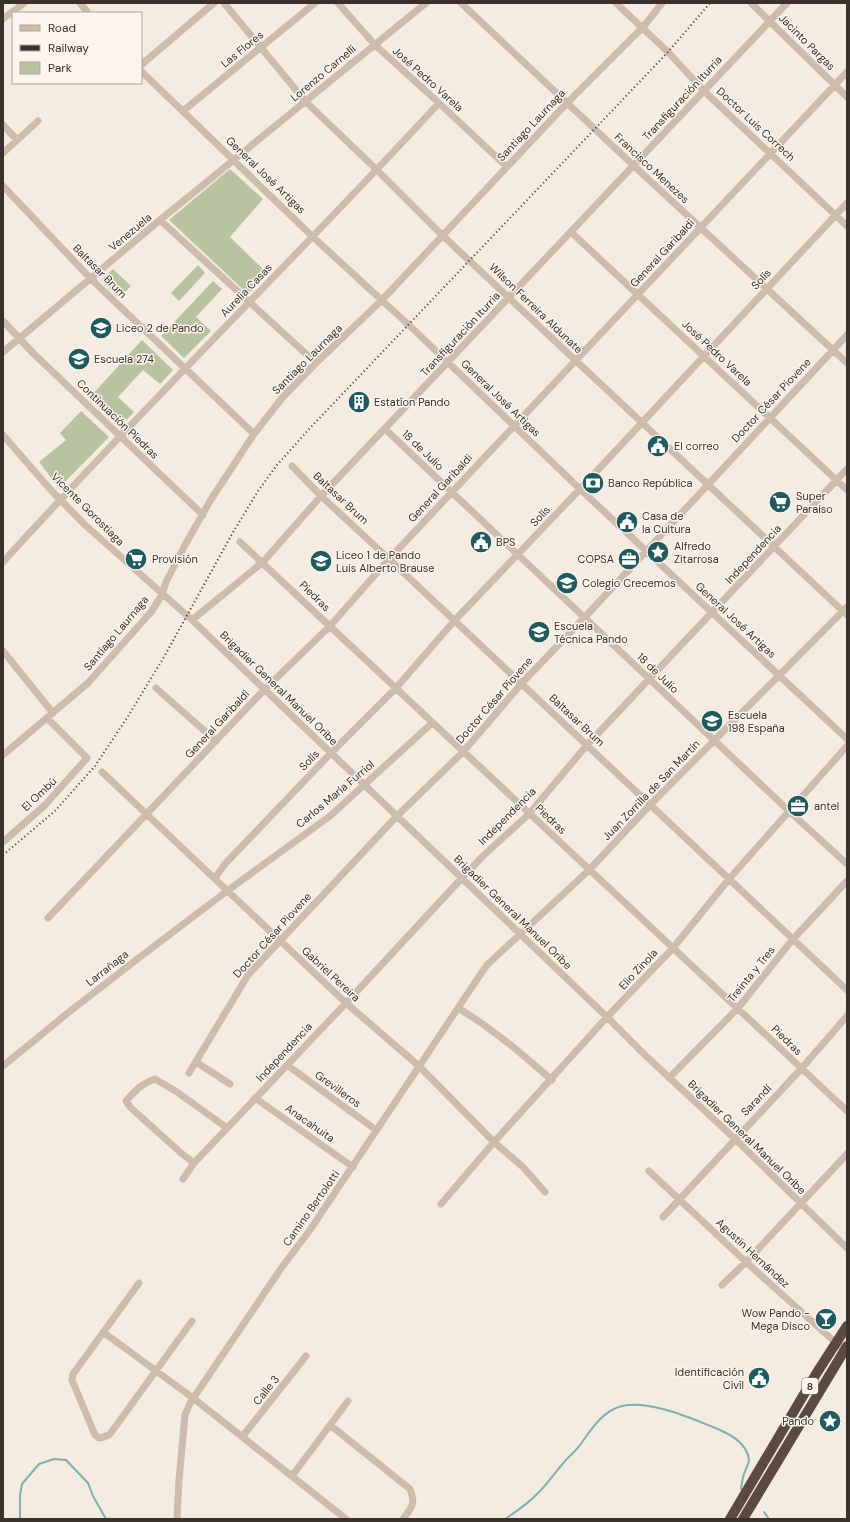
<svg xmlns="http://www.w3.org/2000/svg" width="850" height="1522" viewBox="0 0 850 1522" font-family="'DM Sans',sans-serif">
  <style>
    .green { fill: #b8c4a0 }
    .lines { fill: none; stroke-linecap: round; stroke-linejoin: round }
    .stream { stroke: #7fb0b2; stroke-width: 2 }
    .minor { stroke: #cdbbac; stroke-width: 7 }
    .highway { stroke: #5c4a42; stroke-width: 10 }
    .rail { stroke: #3b302b; stroke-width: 2; stroke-dasharray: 1 3; stroke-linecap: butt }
    .labels { text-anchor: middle; stroke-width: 3; stroke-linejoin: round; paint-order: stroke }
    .shield { fill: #fbf5ee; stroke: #756b66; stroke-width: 1 }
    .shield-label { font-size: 10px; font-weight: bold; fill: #3b302b }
    .street-label { font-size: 11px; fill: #3b302b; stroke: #fbf5ee }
    .poi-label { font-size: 11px; fill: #3b302b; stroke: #fbf5ee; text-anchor: start }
  </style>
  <rect width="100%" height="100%" fill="#f4ebe1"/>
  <path class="green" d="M 230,169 L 263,199 L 230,237 L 268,274 L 248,294 L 169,220 Z
    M 198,265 L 205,273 L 179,301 L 171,293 Z
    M 113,269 L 131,286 L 119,298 L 101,280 Z
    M 213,281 L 222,289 L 196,317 L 211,331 L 184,358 L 161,336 Z
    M 142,340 L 173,370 L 160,384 L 143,370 L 118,397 L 134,412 L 121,426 L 90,397 Z
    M 81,411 L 109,437 L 59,488 L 39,462 L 66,440 L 60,433 Z"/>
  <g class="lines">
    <path class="stream" d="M 764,1512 L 769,1519
      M 20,1519 L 20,1495 L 22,1484 L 39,1464 L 54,1459 L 66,1460 L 88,1483 L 93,1496 L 106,1519
      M 505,1519 C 517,1511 528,1504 538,1493 C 548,1483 556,1471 566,1460 C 570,1455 576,1451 580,1445 C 591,1430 602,1411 622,1406 C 649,1400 688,1417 713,1427 C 727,1433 747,1441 749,1460 C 749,1464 745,1470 744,1474 C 742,1479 742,1484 741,1489"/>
    <path class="minor" d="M 80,3 L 88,13
      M 224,3 L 306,102 L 377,170 L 442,235 L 847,615
      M 338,3 L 375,45 L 439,103 L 507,167
      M 461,3 L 634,166 L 847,363
      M 616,3 L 668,52 L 704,91 L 847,226
      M 751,3 L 847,97
      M 3,19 L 24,3
      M 141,65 L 214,3
      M 141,71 L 313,237 L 411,327 L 580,489 L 847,739
      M 183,111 L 315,3
      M 3,125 L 17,140
      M 3,153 L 38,121
      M 3,186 L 91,279 L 254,434
      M 160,220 L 316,363
      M 572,233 L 847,490
      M 3,321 L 33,353 L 203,515
      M 3,352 L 160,220 L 426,3
      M 385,429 L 789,811 L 847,864
      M 3,435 L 49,488 L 84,524 L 192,620 L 607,1017 L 645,1055 L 735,1139 L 847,1248
      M 292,466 L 321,496 L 389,559 L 847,990
      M 240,542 L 847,1111
      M 3,562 C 145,405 296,258 439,103
      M 192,620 L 263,562 L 321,496 L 787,3
      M 3,651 L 53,713
      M 156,688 L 216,741
      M 3,755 L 88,683 L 151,612 L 162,595 L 166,582 L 185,545 L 210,501 L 254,434 L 282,398 L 316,363 L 382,300 L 567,103 L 644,26 L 662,3
      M 102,772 L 346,1003 L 419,1066 L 494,1142 L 523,1167 L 545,1192
      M 3,842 L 45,805 L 87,758 L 47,718
      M 215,878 L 224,865 L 331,753 L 396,688 L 455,620 L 580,489 L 847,203
      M 48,918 L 264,690 L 330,626 L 389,559 L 847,72
      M 458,1008 C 493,1029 521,1053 552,1080
      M 196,1062 L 230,1084
      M 287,1065 L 376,1130
      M 3,1066 L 69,1012 L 140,957 L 227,891 L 330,816 L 432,723
      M 189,1073 L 248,975 L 397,816 L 463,752 L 522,683 L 585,617 L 847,335
      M 669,1078 L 738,1008 L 793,939 L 847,881
      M 255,1098 L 353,1167
      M 194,1163 L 181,1153 L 131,1108 L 126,1101 C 135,1091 142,1083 155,1079 L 177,1092 L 227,1128
      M 649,1171 L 746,1262 L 836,1343 L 845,1349
      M 183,1179 L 194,1163 L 346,1003 L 462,878 L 483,856 L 529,814 L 587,745 L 847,469
      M 441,1204 L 494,1142 L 607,1017 L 673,948 L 729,879 L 847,746
      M 663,1217 L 801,1069 L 847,1016
      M 139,1283 L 73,1374 L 72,1380 L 95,1435 L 99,1438 L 104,1437 L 110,1434 L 192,1321
      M 722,1285 L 746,1262 L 847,1154
      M 103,1332 L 193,1398 L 346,1519
      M 330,1425 L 410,1489 C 416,1504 412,1507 403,1519
      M 242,1437 L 306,1356
      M 292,1476 L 348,1401
      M 177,1519 L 179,1480 L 185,1415 L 190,1403 L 282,1267 L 310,1230 L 478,978 L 487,965 L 589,870 L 650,805 L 847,607"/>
    <path class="highway" d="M 730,1519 L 816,1374 L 847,1326
      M 743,1519 L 847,1346"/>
    <path class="rail" d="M 3,855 L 55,811 L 95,766 L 127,718 L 164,657 L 232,534 L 258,491 L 277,465 L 311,427 L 668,52 L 710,3"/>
  </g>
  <defs>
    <g id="school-disc" transform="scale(1.15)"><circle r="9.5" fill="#1f5a5e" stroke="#fbf5ee"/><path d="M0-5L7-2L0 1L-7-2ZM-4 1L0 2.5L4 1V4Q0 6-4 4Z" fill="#fff"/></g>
    <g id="building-disc" transform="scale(1.15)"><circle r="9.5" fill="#1f5a5e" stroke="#fbf5ee"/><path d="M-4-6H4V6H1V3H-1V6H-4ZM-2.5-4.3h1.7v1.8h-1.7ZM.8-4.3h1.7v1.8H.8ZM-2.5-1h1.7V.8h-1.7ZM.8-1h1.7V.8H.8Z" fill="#fff"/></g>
    <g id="civic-disc" transform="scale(1.15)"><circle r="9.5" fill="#1f5a5e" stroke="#fbf5ee"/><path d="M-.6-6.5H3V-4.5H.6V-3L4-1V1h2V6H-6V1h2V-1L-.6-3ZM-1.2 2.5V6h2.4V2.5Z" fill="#fff"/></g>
    <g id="bank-disc" transform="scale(1.15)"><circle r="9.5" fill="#1f5a5e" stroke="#fbf5ee"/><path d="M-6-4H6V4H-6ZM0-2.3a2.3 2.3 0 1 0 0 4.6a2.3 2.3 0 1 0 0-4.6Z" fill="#fff"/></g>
    <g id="supermarket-disc" transform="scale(1.15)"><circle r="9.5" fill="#1f5a5e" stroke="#fbf5ee"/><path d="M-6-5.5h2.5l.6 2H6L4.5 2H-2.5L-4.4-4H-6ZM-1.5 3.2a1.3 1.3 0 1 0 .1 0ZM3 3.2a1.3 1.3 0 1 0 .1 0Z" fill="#fff"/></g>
    <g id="sight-disc" transform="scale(1.15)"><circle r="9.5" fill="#1f5a5e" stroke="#fbf5ee"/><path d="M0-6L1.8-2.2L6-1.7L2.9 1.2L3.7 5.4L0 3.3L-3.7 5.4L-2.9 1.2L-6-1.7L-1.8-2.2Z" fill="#fff"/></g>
    <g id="office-disc" transform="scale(1.15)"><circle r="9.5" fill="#1f5a5e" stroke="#fbf5ee"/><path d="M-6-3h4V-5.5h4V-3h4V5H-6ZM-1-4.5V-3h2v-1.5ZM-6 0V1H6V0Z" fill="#fff"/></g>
    <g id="bar-disc" transform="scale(1.15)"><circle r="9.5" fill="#1f5a5e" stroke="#fbf5ee"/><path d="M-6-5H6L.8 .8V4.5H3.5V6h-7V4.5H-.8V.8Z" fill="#fff"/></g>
  </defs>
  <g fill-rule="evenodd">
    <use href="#school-disc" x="101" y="328"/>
    <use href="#school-disc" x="79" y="359"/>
    <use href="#building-disc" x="359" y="402"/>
    <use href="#civic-disc" x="658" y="446"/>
    <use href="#bank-disc" x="593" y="483"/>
    <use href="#supermarket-disc" x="780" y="502"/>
    <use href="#civic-disc" x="627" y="522"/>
    <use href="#civic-disc" x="481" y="542"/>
    <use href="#sight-disc" x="658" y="552"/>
    <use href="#supermarket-disc" x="136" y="559"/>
    <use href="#office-disc" x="629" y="559"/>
    <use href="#school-disc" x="321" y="561"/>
    <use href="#school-disc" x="567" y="583"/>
    <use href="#school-disc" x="539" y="632"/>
    <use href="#school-disc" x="712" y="721"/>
    <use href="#office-disc" x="798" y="806"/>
    <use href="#bar-disc" x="826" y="1319"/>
    <use href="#civic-disc" x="759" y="1378"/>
    <use href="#sight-disc" x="830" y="1421"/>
  </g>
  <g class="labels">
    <rect class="shield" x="802" y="1378" width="16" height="16" rx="3"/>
    <g class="shield-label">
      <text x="810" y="1390">8</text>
    </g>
    <g class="street-label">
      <text transform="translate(807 42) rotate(45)" y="4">Jacinto Pargas</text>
      <text transform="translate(242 49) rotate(-39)" y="4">Las Flores</text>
      <text transform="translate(323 73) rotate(-40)" y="4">Lorenzo Carnelli</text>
      <text transform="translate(428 79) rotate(42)" y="4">José Pedro Varela</text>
      <text transform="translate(682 98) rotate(-47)" y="4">Transfiguración Iturria</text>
      <text transform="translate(756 124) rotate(43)" y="4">Doctor Luis Correch</text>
      <text transform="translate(531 125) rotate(-47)" y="4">Santiago Laurnaga</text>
      <text transform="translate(652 168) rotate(43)" y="4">Francisco Menezes</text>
      <text transform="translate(266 175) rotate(44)" y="4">General José Artigas</text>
      <text transform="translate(130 232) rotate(-40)" y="4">Venezuela</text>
      <text transform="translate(662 253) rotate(-47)" y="4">General Garibaldi</text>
      <text transform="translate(100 271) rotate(45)" y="4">Baltasar Brum</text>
      <text transform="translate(761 279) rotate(-47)" y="4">Solís</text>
      <text transform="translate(246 290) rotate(-46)" y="4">Aurelia Casas</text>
      <text transform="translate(536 308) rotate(44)" y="4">Wilson Ferreira Aldunate</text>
      <text transform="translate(460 334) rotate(-47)" y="4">Transfiguración Iturria</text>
      <text transform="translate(717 353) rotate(43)" y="4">José Pedro Varela</text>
      <text transform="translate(307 359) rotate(-45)" y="4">Santiago Laurnaga</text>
      <text transform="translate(501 398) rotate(44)" y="4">General José Artigas</text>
      <text transform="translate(771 400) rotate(-47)" y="4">Doctor César Piovene</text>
      <text transform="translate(118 419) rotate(44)" y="4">Continuación Piedras</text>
      <text transform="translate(423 450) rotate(44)" y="4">18 de Julio</text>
      <text transform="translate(440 488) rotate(-47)" y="4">General Garibaldi</text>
      <text transform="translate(341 498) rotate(43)" y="4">Baltasar Brum</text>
      <text transform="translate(88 509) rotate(45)" y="4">Vicente Gorostiaga</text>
      <text transform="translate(540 516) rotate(-47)" y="4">Solís</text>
      <text transform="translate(753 554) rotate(-47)" y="4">Independencia</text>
      <text transform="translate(315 596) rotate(44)" y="4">Piedras</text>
      <text transform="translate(736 620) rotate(43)" y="4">General José Artigas</text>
      <text transform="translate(116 633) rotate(-50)" y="4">Santiago Laurnaga</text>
      <text transform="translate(658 673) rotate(44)" y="4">18 de Julio</text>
      <text transform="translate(279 688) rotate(44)" y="4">Brigadier General Manuel Oribe</text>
      <text transform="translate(494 700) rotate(-49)" y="4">Doctor César Piovene</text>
      <text transform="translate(577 720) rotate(43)" y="4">Baltasar Brum</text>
      <text transform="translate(217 724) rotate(-47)" y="4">General Garibaldi</text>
      <text transform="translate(309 760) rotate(-46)" y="4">Solís</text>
      <text transform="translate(651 790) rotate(-46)" y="4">Juan Zorrilla de San Martín</text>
      <text transform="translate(39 794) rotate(-44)" y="4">El Ombú</text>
      <text transform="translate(335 794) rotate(-40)" y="4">Carlos María Furriol</text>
      <text transform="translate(507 816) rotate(-45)" y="4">Independencia</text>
      <text transform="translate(551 819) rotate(43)" y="4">Piedras</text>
      <text transform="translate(513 912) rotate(44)" y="4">Brigadier General Manuel Oribe</text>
      <text transform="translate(272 935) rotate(-48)" y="4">Doctor César Piovene</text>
      <text transform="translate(107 968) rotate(-38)" y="4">Larrañaga</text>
      <text transform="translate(638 969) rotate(-47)" y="4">Elio Zinola</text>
      <text transform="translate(331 974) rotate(43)" y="4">Gabriel Pereira</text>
      <text transform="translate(751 974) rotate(-51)" y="4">Treinta y Tres</text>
      <text transform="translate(787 1040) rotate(44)" y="4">Piedras</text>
      <text transform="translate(284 1052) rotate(-47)" y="4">Independencia</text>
      <text transform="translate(338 1089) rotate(36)" y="4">Grevilleros</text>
      <text transform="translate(756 1100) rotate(-46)" y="4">Sarandí</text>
      <text transform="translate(310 1123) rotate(35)" y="4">Anacahuita</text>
      <text transform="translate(747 1137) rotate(44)" y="4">Brigadier General Manuel Oribe</text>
      <text transform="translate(311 1208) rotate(-55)" y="4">Camino Bertolotti</text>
      <text transform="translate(753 1253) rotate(43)" y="4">Agustín Hernández</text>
      <text transform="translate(266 1390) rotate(-51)" y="4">Calle 3</text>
    </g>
    <g class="poi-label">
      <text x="116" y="332">Liceo 2 de Pando</text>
      <text x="94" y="363">Escuela 274</text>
      <text x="374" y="406">Estatíon Pando</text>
      <text x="674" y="450">El correo</text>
      <text x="608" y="487">Banco República</text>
      <text x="796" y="500">Super<tspan x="796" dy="13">Paraiso</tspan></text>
      <text x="642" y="520">Casa de<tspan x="642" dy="13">la Cultura</tspan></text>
      <text x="496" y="546">BPS</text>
      <text x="674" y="550">Alfredo<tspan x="674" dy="13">Zitarrosa</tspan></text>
      <text x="336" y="559">Liceo 1 de Pando<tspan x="336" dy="13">Luis Alberto Brause</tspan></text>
      <text x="152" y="563">Provisión</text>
      <text x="614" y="563" text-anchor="end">COPSA</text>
      <text x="582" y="587">Colegio Crecemos</text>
      <text x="554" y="630">Escuela<tspan x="554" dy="13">Técnica Pando</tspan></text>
      <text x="728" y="719">Escuela<tspan x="728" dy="13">198 España</tspan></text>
      <text x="814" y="810">antel</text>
      <text x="810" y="1317" text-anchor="end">Wow Pando -<tspan x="810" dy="13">Mega Disco</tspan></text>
      <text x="744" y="1376" text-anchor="end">Identificación<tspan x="744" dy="13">Civíl</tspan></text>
      <text x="814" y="1425" text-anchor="end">Pando</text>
    </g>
  </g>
  <rect width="850" height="1522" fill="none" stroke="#3b302b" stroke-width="8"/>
  <rect x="12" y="12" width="130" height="72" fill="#fbf5ee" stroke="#aea6a0"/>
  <rect x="20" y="25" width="20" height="6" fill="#cdbbac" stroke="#aea6a0"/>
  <text x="48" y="32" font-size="12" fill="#3b302b">Road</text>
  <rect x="20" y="45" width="20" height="6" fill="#3b302b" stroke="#aea6a0"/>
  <text x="48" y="52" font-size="12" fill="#3b302b">Railway</text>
  <rect x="20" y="62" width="20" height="12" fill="#b8c4a0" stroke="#aea6a0"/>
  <text x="48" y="72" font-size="12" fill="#3b302b">Park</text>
</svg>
